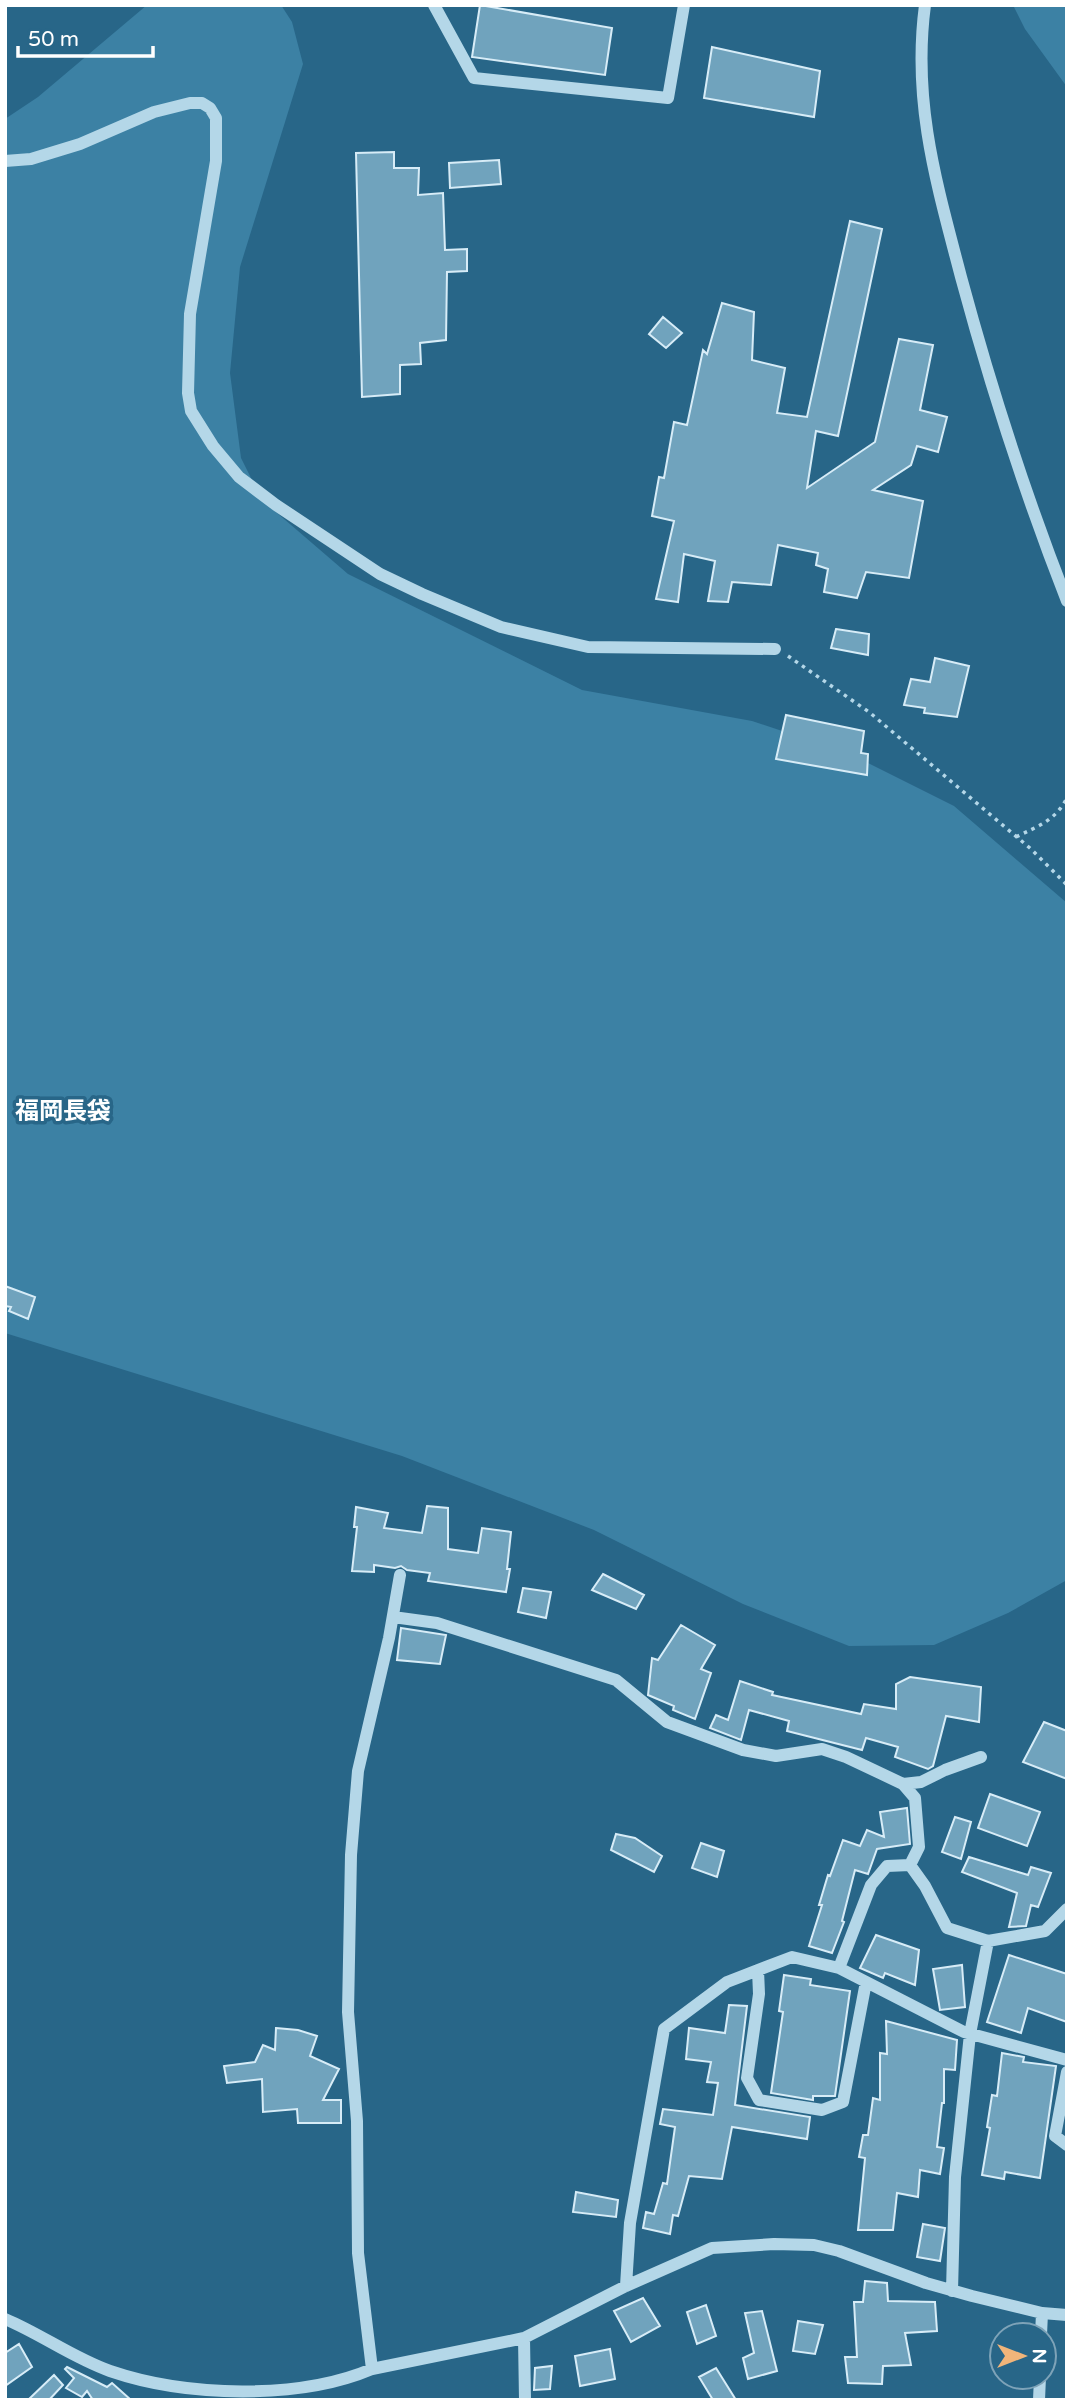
<svg xmlns="http://www.w3.org/2000/svg" width="1072" height="2405" viewBox="0 0 1072 2405" font-family="'Varela Round','Noto Sans JP',sans-serif">
  <style>
    .green { fill: #3c81a4 }
    .building { fill: #70a3bd; stroke: #d7ecf7; stroke-width: 2 }
    .lines { fill: none; stroke-linecap: round; stroke-linejoin: round }
    .path { stroke: #b4d7e8; stroke-width: 3.5; stroke-dasharray: 3.5 5; stroke-linecap: butt }
    .minor { stroke: #b4d7e8; stroke-width: 12 }
    .labels { text-anchor: middle; stroke-width: 7; stroke-linejoin: round; paint-order: stroke }
    .quarter-label { font-size: 24px; font-weight: bold; fill: #fff; stroke: #286688 }
  </style>
  <rect width="100%" height="100%" fill="#286688"/>
  <path class="green" d="M 147,5 L 281,5 L 292,22 L 303,64 L 240,267 L 230,373 L 241,458 L 262,500 L 348,574 L 582,690 L 752,721 L 848,753 L 954,806 L 1067,903 L 1067,1580 L 1008,1613 L 934,1645 L 849,1646 L 743,1604 L 594,1530 L 402,1456 L 5,1333 L 5,119 L 38,97 Z
    M 1013,5 L 1067,5 L 1067,87 L 1025,29 Z"/>
  <path class="building" d="M 480,5 L 612,28 L 605,75 L 472,57 Z
    M 712,47 L 820,71 L 814,117 L 704,98 Z
    M 394,152 L 394,168 L 419,168 L 418,195 L 443,193 L 445,250 L 467,249 L 467,271 L 447,272 L 446,340 L 420,343 L 421,364 L 400,365 L 400,394 L 362,397 L 356,153 Z
    M 499,160 L 501,184 L 450,188 L 449,163 Z
    M 850,221 L 882,229 L 838,436 L 816,431 L 807,488 L 875,442 L 899,339 L 933,345 L 920,410 L 947,417 L 938,452 L 917,446 L 911,465 L 873,490 L 923,501 L 909,578 L 866,572 L 857,598 L 824,592 L 828,569 L 816,565 L 818,553 L 778,545 L 771,585 L 732,582 L 728,602 L 708,601 L 715,561 L 684,554 L 678,602 L 656,599 L 674,521 L 652,516 L 659,477 L 664,478 L 674,422 L 687,425 L 703,350 L 707,354 L 722,303 L 754,312 L 752,360 L 785,368 L 777,413 L 807,417 Z
    M 663,317 L 682,333 L 666,348 L 649,334 Z
    M 836,629 L 869,634 L 868,655 L 831,648 Z
    M 935,658 L 969,666 L 957,717 L 924,713 L 925,708 L 904,705 L 911,679 L 930,682 Z
    M 786,715 L 864,731 L 861,753 L 868,754 L 867,775 L 776,759 Z
    M 5,1286 L 35,1297 L 28,1319 L 9,1311 L 11,1307 L 5,1306 Z
    M 427,1506 L 448,1508 L 448,1549 L 478,1553 L 482,1528 L 511,1532 L 507,1569 L 510,1569 L 506,1592 L 428,1581 L 430,1573 L 407,1570 L 401,1566 L 395,1568 L 374,1565 L 374,1572 L 352,1571 L 357,1527 L 354,1527 L 356,1507 L 388,1513 L 384,1528 L 422,1533 Z
    M 603,1574 L 644,1595 L 636,1609 L 592,1590 Z
    M 523,1588 L 551,1592 L 546,1618 L 518,1612 Z
    M 681,1625 L 715,1645 L 701,1669 L 711,1673 L 695,1719 L 673,1710 L 674,1706 L 648,1695 L 652,1658 L 658,1660 Z
    M 401,1628 L 446,1635 L 440,1664 L 397,1660 Z
    M 910,1677 L 981,1687 L 979,1722 L 946,1716 L 933,1766 L 928,1769 L 895,1757 L 898,1747 L 866,1738 L 862,1750 L 787,1731 L 789,1721 L 749,1710 L 741,1740 L 710,1728 L 716,1715 L 728,1720 L 740,1681 L 773,1692 L 772,1695 L 861,1714 L 864,1704 L 896,1709 L 896,1684 Z
    M 1044,1722 L 1067,1731 L 1067,1779 L 1023,1762 Z
    M 990,1794 L 1040,1812 L 1027,1846 L 978,1828 Z
    M 907,1808 L 910,1844 L 877,1849 L 868,1874 L 855,1870 L 842,1921 L 844,1922 L 832,1953 L 809,1946 L 822,1905 L 819,1905 L 828,1875 L 830,1876 L 843,1840 L 860,1846 L 867,1830 L 884,1837 L 880,1812 Z
    M 955,1817 L 971,1822 L 961,1859 L 942,1852 Z
    M 616,1834 L 635,1838 L 662,1856 L 654,1872 L 611,1850 Z
    M 701,1843 L 724,1851 L 717,1877 L 692,1868 Z
    M 969,1857 L 1028,1875 L 1031,1867 L 1051,1873 L 1038,1907 L 1031,1905 L 1026,1926 L 1009,1927 L 1017,1893 L 962,1872 Z
    M 876,1935 L 919,1950 L 915,1985 L 885,1973 L 883,1978 L 860,1968 Z
    M 1009,1955 L 1067,1974 L 1067,2022 L 1028,2008 L 1021,2033 L 987,2022 Z
    M 962,1965 L 965,2007 L 940,2010 L 933,1969 Z
    M 784,1975 L 811,1979 L 810,1985 L 850,1991 L 835,2096 L 813,2096 L 813,2100 L 771,2093 L 783,2012 L 779,2011 Z
    M 729,2005 L 747,2006 L 735,2105 L 810,2117 L 807,2139 L 732,2127 L 722,2179 L 689,2176 L 678,2216 L 673,2215 L 670,2234 L 643,2228 L 646,2212 L 654,2214 L 663,2183 L 667,2184 L 675,2127 L 660,2124 L 663,2109 L 713,2115 L 718,2083 L 707,2082 L 711,2062 L 686,2059 L 689,2028 L 725,2033 Z
    M 886,2021 L 957,2040 L 955,2070 L 944,2069 L 944,2103 L 942,2103 L 937,2147 L 944,2148 L 940,2174 L 920,2170 L 918,2197 L 897,2193 L 893,2230 L 858,2230 L 865,2158 L 859,2157 L 863,2135 L 868,2135 L 873,2098 L 880,2100 L 880,2053 L 887,2054 Z
    M 276,2028 L 298,2030 L 317,2036 L 310,2056 L 339,2069 L 323,2100 L 341,2100 L 341,2123 L 298,2123 L 297,2109 L 263,2112 L 262,2079 L 227,2083 L 224,2066 L 255,2062 L 263,2045 L 275,2050 Z
    M 1002,2053 L 1024,2057 L 1023,2062 L 1056,2066 L 1040,2178 L 1005,2172 L 1004,2179 L 982,2175 L 990,2128 L 987,2127 L 992,2095 L 997,2096 Z
    M 576,2192 L 618,2200 L 616,2217 L 573,2212 Z
    M 923,2224 L 945,2228 L 940,2261 L 917,2257 Z
    M 865,2281 L 887,2283 L 888,2301 L 935,2302 L 937,2331 L 905,2333 L 911,2365 L 883,2366 L 882,2384 L 848,2383 L 845,2357 L 857,2357 L 854,2302 L 863,2302 Z
    M 643,2298 L 660,2326 L 631,2342 L 614,2311 Z
    M 706,2305 L 716,2336 L 697,2344 L 687,2312 Z
    M 762,2311 L 777,2371 L 748,2379 L 743,2358 L 754,2353 L 745,2313 Z
    M 798,2321 L 823,2325 L 815,2354 L 793,2351 Z
    M 19,2344 L 32,2367 L 5,2386 L 5,2353 Z
    M 610,2349 L 615,2379 L 580,2386 L 575,2356 Z
    M 552,2366 L 550,2389 L 534,2390 L 535,2368 Z
    M 67,2367 L 107,2387 L 112,2383 L 131,2400 L 93,2400 L 87,2391 L 82,2397 L 66,2388 L 74,2378 L 65,2369 Z
    M 716,2368 L 736,2400 L 713,2400 L 699,2377 Z
    M 54,2375 L 63,2385 L 49,2400 L 28,2400 Z"/>
  <g class="lines">
    <path class="path" d="M 788,656 L 869,712 L 1031,849 L 1067,885
      M 1016,837 C 1038,826 1055,821 1067,798"/>
    <path class="minor" d="M 434,5 L 474,78 L 668,98 L 684,5
      M 925,5 C 912,103 937,185 961,277 C 991,388 1025,494 1067,601
      M 5,161 L 31,159 L 80,144 L 154,112 L 190,103 L 202,103 L 210,108 L 216,118 L 216,161 L 190,314 L 188,393 L 191,411 L 213,446 L 239,477 L 276,505 L 380,574 L 422,594 L 501,627 L 588,647 L 775,649
      M 393,1617 L 437,1623 L 616,1680 L 667,1722 L 743,1750 L 776,1756 L 822,1749 L 846,1757 L 903,1784 L 921,1782 L 945,1770 L 981,1757
      M 903,1784 L 915,1798 L 919,1847 L 910,1865
      M 839,1968 L 871,1885 L 887,1866 L 910,1865 L 925,1886 L 947,1928 L 988,1941 L 1045,1931 L 1067,1909
      M 758,1970 L 759,1994 L 747,2078 L 759,2100 L 822,2110 L 843,2102 L 866,1982
      M 1067,2072 L 1055,2136 L 1067,2145
      M 626,2286 L 630,2223 L 664,2029 L 727,1982 L 792,1957 L 839,1968 L 964,2032 L 1067,2060
      M 952,2291 L 955,2177 L 970,2034 L 988,1941
      M 5,2319 C 41,2334 73,2358 110,2371 C 186,2397 299,2400 372,2369 L 524,2338 L 626,2286 L 712,2248 L 774,2244 L 814,2245 L 839,2251 L 926,2283 L 972,2296 L 1042,2313 L 1067,2315
      M 1041,2335 L 1042,2313
      M 524,2338 L 525,2400
      M 372,2369 L 358,2253 L 357,2121 L 348,2012 L 351,1855 L 358,1771 L 389,1638 L 400,1575
      M 1039,2400 L 1040,2377"/>
  </g>
  <g class="labels">
    <g class="quarter-label">
      <text x="63" y="1119">福岡長袋</text>
    </g>
  </g>
  <rect width="1072" height="2405" fill="none" stroke="#ffffff" stroke-width="14"/>
  <g transform="translate(1023 2356) rotate(90)"><circle r="33" fill="#286688" stroke="#7ea3b8" stroke-width="2"/>
  <path d="M0-5L12 26L0 18L-12 26Z" fill="#f1b57a"/>
  <text y="-10" font-size="19" font-weight="bold" text-anchor="middle" fill="#ffffff">N</text>
  </g>
  <path d="M18 46v10h135v-10" fill="none" stroke="#ffffff" stroke-width="3.5"/>
  <text x="28" y="46" font-size="21" fill="#ffffff" stroke="#286688" stroke-width="5" paint-order="stroke">50 m</text>
</svg>
